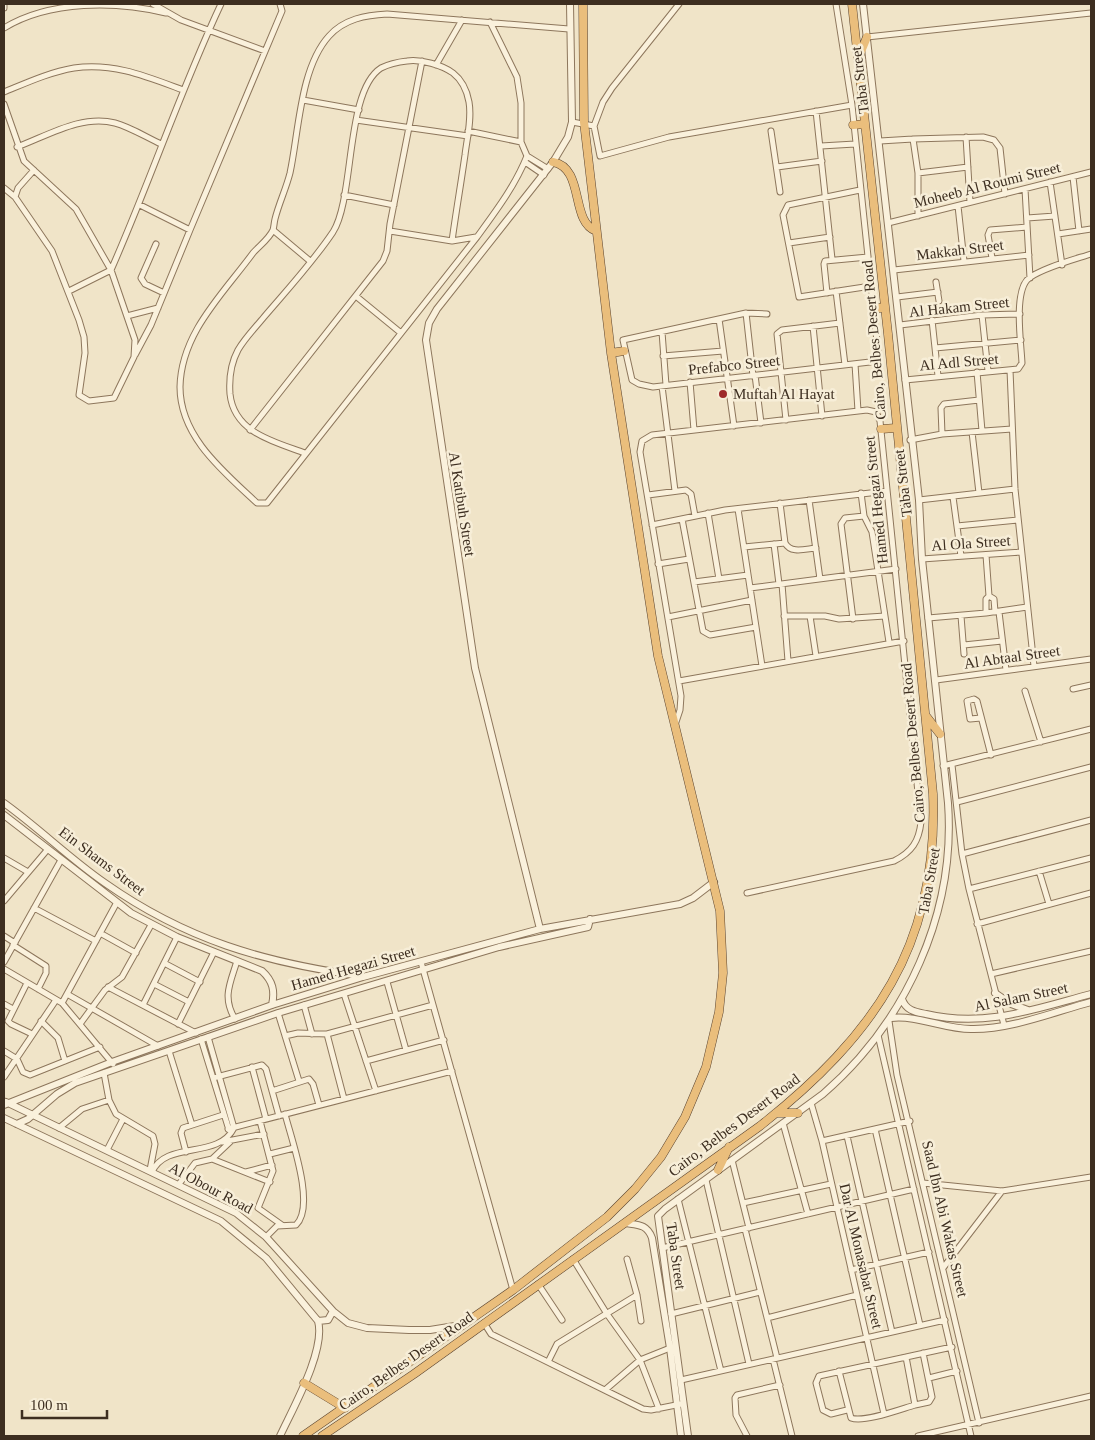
<svg xmlns="http://www.w3.org/2000/svg" width="1095" height="1440" viewBox="0 0 1095 1440" font-family="'Times New Roman',serif">
  <style>
    .lines { fill: none; stroke-linecap: round; stroke-linejoin: round }
    .minor-casing { stroke: #8d765c; stroke-width: 7 }
    .tertiary-casing { stroke: #8d765c; stroke-width: 8 }
    .trunk-casing { stroke: #5b4430; stroke-width: 9 }
    .minor { stroke: #faf1dc; stroke-width: 5 }
    .tertiary { stroke: #faf1dc; stroke-width: 6 }
    .trunk { stroke: #eabe7c; stroke-width: 8 }
    .poi-dot { fill: #9e2a2b; stroke: #f7eed8; stroke-width: 2 }
    .labels { text-anchor: middle; stroke-width: 5; stroke-linejoin: round; paint-order: stroke }
    .street-label { font-size: 15px; fill: #3d2e20; stroke: #f7eed8 }
    .poi-label { font-size: 15px; fill: #3d2e20; stroke: #f7eed8; text-anchor: start }
  </style>
  <rect width="100%" height="100%" fill="#f0e4c8"/>
  <g class="lines">
    <g class="minor-casing">
      <path id="minor" d="M 153,4 L 181,20 L 265,51
        M 4,8 L 4,4
        M 490,22 L 517,77 L 521,103 L 521,142 L 527,156 L 548,169
        M 4,28 C 50,0 116,1 166,13
        M 867,37 L 1091,13
        M 436,65 L 462,20
        M 4,92 C 26,83 50,72 74,68 C 113,62 148,77 183,90
        M 303,100 L 359,110
        M 4,104 L 24,161 L 76,209 L 111,270 C 150,182 180,91 221,4
        M 816,111 L 832,259
        M 356,120 L 468,136
        M 572,122 L 594,126 L 603,102 L 612,88 L 679,4
        M 594,126 L 600,156 L 669,137 L 852,105
        M 468,131 L 521,142
        M 771,131 L 780,192
        M 966,137 L 970,202
        M 880,141 L 913,139
        M 821,146 L 855,144
        M 17,147 C 47,136 82,114 115,123 C 130,127 146,137 161,144
        M 527,156 C 515,186 496,211 477,237 L 267,503 L 257,503 C 224,472 180,437 180,387 C 181,333 223,294 253,253 C 259,246 269,239 273,230 C 274,227 274,223 275,219 C 279,203 286,189 290,173 C 299,131 300,68 329,36 C 344,19 366,15 387,14 L 569,29
        M 525,162 L 544,175
        M 777,167 L 822,161
        M 34,170 L 18,188 L 15,197 L 52,251 L 79,320 L 84,337 L 85,353 L 79,395 L 89,401 L 114,398 L 134,357 L 135,340 L 111,270 L 69,291
        M 918,173 L 968,167
        M 1073,177 L 1079,231
        M 1050,182 L 1062,265
        M 4,188 L 15,197
        M 1025,189 L 1030,278
        M 860,190 L 788,205 L 783,215 L 799,297 L 871,286
        M 344,195 L 394,205
        M 140,205 L 190,230 L 282,11 L 280,4
        M 958,206 L 964,261
        M 918,216 L 918,173 L 913,139 L 983,137 L 994,140 L 1000,148 L 1005,194
        M 1027,218 L 1055,216
        M 888,223 L 1091,172
        M 273,230 L 310,261
        M 390,231 L 452,241 L 476,237
        M 1058,234 L 1091,229
        M 789,243 L 830,237
        M 156,244 L 141,278 L 145,284 L 164,293
        M 992,258 L 988,235 L 990,230 L 1027,227
        M 894,270 L 1029,255
        M 936,282 L 939,301
        M 836,291 L 845,365
        M 827,293 L 824,264 L 825,261 L 868,257
        M 357,297 L 401,333
        M 897,297 L 938,292
        M 746,313 L 753,376
        M 767,314 L 746,313 L 623,340 L 632,380 L 639,384 L 653,387 L 870,362 L 876,358 L 878,351 L 852,105 L 836,4
        M 982,315 L 988,371
        M 127,316 L 158,308
        M 719,319 L 734,426
        M 932,320 L 938,376
        M 900,325 L 982,315 L 1020,314
        M 813,326 L 822,416
        M 662,332 L 666,385
        M 935,348 L 1021,340
        M 135,355 L 151,325 L 190,230
        M 663,356 L 723,351
        M 855,364 L 858,411
        M 1010,370 L 1015,489 L 1034,666
        M 977,372 L 982,431
        M 755,375 L 761,423
        M 905,380 L 1018,369 L 1022,363 C 1021,343 1014,295 1027,280 C 1038,269 1076,259 1091,254
        M 690,382 L 694,430
        M 662,386 L 675,491
        M 786,420 L 777,334 L 782,330 L 840,323
        M 250,430 L 383,261 L 387,251 L 390,224 L 422,61
        M 972,432 L 979,493
        M 942,434 L 941,408 L 944,404 L 979,400
        M 910,440 L 942,434 L 1012,429
        M 305,453 C 275,442 234,433 230,394 C 229,380 231,363 238,350 C 245,338 255,328 264,317 C 287,290 313,262 333,232 C 355,197 345,91 381,68 C 389,64 398,62 407,61 C 421,59 442,65 453,73 C 462,80 467,91 469,102 C 472,119 467,138 465,155 C 461,183 456,212 452,241
        M 861,493 L 864,516 L 872,532 L 889,642
        M 648,495 L 686,490 L 691,494 L 695,516
        M 953,497 L 961,556
        M 809,500 L 820,579
        M 919,500 L 1015,489
        M 780,503 L 785,543 C 791,554 805,549 816,548
        M 738,509 L 762,666
        M 708,513 L 719,579
        M 682,519 L 703,631 L 710,635 L 756,627
        M 652,525 L 725,510 L 887,491
        M 957,526 L 1018,520
        M 774,544 L 779,584
        M 744,547 L 785,543
        M 986,555 L 989,596 L 994,599 L 995,612
        M 922,559 L 1021,552
        M 658,564 L 689,559
        M 694,582 L 748,575
        M 782,584 L 788,661
        M 750,588 L 896,569
        M 999,612 L 1006,670
        M 986,613 L 986,599 L 989,596
        M 784,616 L 825,616 L 839,619 L 885,616
        M 810,616 L 816,656
        M 961,616 L 964,654
        M 668,617 L 752,600
        M 928,618 L 986,613 L 1027,607
        M 853,619 L 841,524 L 845,518 L 864,516
        M 964,645 L 1002,641
        M 936,680 L 1091,659
        M 679,681 L 904,641
        M 1073,689 L 1091,685
        M 1025,691 L 1041,742
        M 981,718 L 970,719 L 967,701 L 974,699 L 977,701 L 991,755
        M 675,725 L 680,710 L 681,696 L 640,452 L 642,441 L 652,435 L 867,410 L 876,412 L 880,421 L 921,822 C 919,841 912,852 894,861 L 747,893
        M 952,765 L 962,854 L 969,889 L 1004,1025
        M 943,766 L 1091,729
        M 957,802 L 1091,767
        M 962,854 L 1091,820
        M 4,858 L 28,872
        M 1039,871 L 1049,904
        M 969,889 L 1091,858
        M 4,901 L 48,849
        M 34,908 L 96,941
        M 977,924 L 1091,893
        M 100,933 L 136,953
        M 4,936 L 15,943
        M 13,945 L 46,966 L 46,973 L 38,989
        M 4,962 L 61,860
        M 421,962 L 513,1290
        M 164,963 L 200,982
        M 4,969 L 62,1003 L 113,1064
        M 991,974 L 1091,951
        M 387,982 L 406,1050
        M 27,983 L 8,1021 L 11,1024 L 32,1034
        M 154,984 L 189,1002
        M 108,987 L 196,1033
        M 67,994 L 158,1046
        M 344,994 L 376,1091
        M 62,1003 L 116,904
        M 4,1004 L 13,1009
        M 143,1005 L 177,937
        M 304,1005 L 312,1034
        M 278,1013 L 299,1081
        M 235,1019 C 222,997 230,984 237,961
        M 41,1021 L 58,1038 L 65,1061
        M 889,1021 L 897,1075 L 979,1423
        M 80,1024 L 105,990 L 122,977 L 151,925
        M 178,1024 L 214,952
        M 327,1034 L 344,1099
        M 878,1035 L 971,1436
        M 285,1036 L 298,1033 L 327,1034 L 433,1005
        M 201,1039 L 229,1130
        M 4,1051 L 17,1059 L 23,1072 L 30,1075 L 100,1047
        M 169,1051 L 192,1125
        M 366,1061 L 444,1040
        M 252,1067 L 266,1119
        M 104,1073 L 109,1100 L 116,1114 L 153,1136 L 155,1144 L 150,1170
        M 4,1077 L 56,1000
        M 213,1078 L 262,1065 L 266,1069 L 279,1116
        M 272,1091 L 309,1079 L 313,1084 L 319,1105
        M 811,1103 L 822,1141 L 884,1414
        M 260,1121 L 273,1171 L 258,1208 L 282,1225
        M 783,1123 L 808,1214
        M 59,1128 L 82,1109 L 109,1100
        M 228,1129 L 452,1071
        M 875,1129 L 920,1325
        M 847,1136 L 892,1332
        M 822,1141 L 910,1121
        M 222,1142 L 264,1134
        M 107,1150 L 123,1119
        M 186,1152 L 181,1133 L 183,1128 L 223,1115
        M 270,1154 L 294,1148
        M 212,1159 L 230,1142
        M 732,1160 L 749,1228
        M 152,1172 C 166,1140 218,1160 234,1128 L 208,1037
        M 246,1172 L 272,1165
        M 706,1180 L 749,1364
        M 923,1183 L 1002,1191 L 1091,1177
        M 179,1184 L 195,1163 L 212,1159 L 270,1182
        M 678,1199 L 721,1371
        M 743,1203 L 831,1184
        M 745,1229 L 777,1358
        M 266,1237 L 277,1226 L 296,1225 C 316,1206 291,1138 285,1114
        M 662,1248 L 914,1189
        M 573,1259 L 607,1314 L 640,1360 L 659,1409
        M 627,1259 L 637,1295 L 641,1321
        M 943,1268 L 1002,1191
        M 851,1270 L 929,1252
        M 538,1284 L 562,1320
        M 671,1314 L 760,1292
        M 767,1318 L 857,1295
        M 484,1323 L 491,1334 L 643,1409 L 651,1410 L 681,1404
        M 773,1359 L 792,1436
        M 548,1362 L 557,1344 L 637,1295
        M 839,1371 L 851,1418 C 864,1423 901,1409 915,1405 L 906,1357
        M 929,1378 L 957,1371
        M 681,1380 L 945,1320
        M 605,1390 L 640,1360 L 670,1348
        M 915,1405 L 929,1402 L 932,1397 L 923,1353
        M 847,1410 L 831,1414 L 823,1410 L 816,1383 L 819,1376 L 952,1347
        M 747,1436 L 736,1415 L 735,1398 L 737,1395 L 780,1385
        M 918,1436 L 1091,1396"/>
    </g>
    <g class="tertiary-casing">
      <path id="tertiary" d="M 4,803 C 39,828 70,859 105,883 C 186,940 263,962 360,976
        M 4,815 L 131,913 L 177,937 L 262,971 C 273,981 275,991 272,1005
        M 540,929 L 475,668 L 426,340 L 429,323 L 437,309 L 553,162 L 568,137 L 572,122 L 570,4
        M 995,993 L 1011,1004 L 1028,1010
        M 902,999 C 906,1011 916,1012 926,1014 C 985,1028 1034,1009 1091,994
        M 891,1018 C 918,1015 944,1029 971,1029 C 1009,1030 1054,1012 1091,1002
        M 6,1102 L 236,1213 L 266,1237 L 333,1311 L 348,1323 L 367,1328 L 409,1330 L 430,1330 L 461,1325
        M 4,1105 L 112,1062 L 272,1005 L 363,977 L 540,929 L 680,904 L 693,898 L 714,882
        M 4,1118 L 221,1221 L 266,1258 L 318,1321 C 326,1350 293,1408 280,1436
        M 17,1124 L 28,1119 L 57,1094 L 75,1083 L 278,1013 L 499,947 L 588,927 L 590,919
        M 625,1223 C 638,1225 647,1224 652,1238 L 670,1348 L 681,1436
        M 318,1321 L 328,1320 L 333,1311
        M 688,1436 L 658,1216 L 665,1209 L 823,1094 C 906,1022 956,913 948,803 L 922,559 L 919,500 L 863,4"/>
    </g>
    <g class="trunk-casing">
      <path id="trunk" d="M 858,59 L 867,37
        M 853,125 L 865,124
        M 553,162 C 585,168 570,222 596,231
        M 874,309 L 885,307
        M 611,353 L 624,351
        M 881,429 L 896,428
        M 926,716 L 940,734
        M 776,1113 L 798,1113
        M 718,1170 L 729,1147
        M 304,1383 L 345,1408
        M 303,1436 L 513,1290 L 607,1217 L 635,1189 L 661,1157 L 685,1117 L 706,1067 L 719,1012 L 723,973 L 720,911 L 658,656 L 611,353 L 584,122 L 583,4
        M 322,1436 L 414,1374 L 760,1126 C 874,1036 939,945 933,794 L 888,334 L 852,4"/>
    </g>
    <use href="#minor" class="minor"/>
    <use href="#tertiary" class="tertiary"/>
    <use href="#trunk" class="trunk"/>
  </g>
  <circle class="poi-dot" cx="723" cy="394" r="5"/>
  <g class="labels">
    <g class="street-label">
      <text transform="translate(860 80) rotate(-97)" y="5">Taba Street</text>
      <text transform="translate(987 185) rotate(-14)" y="5">Moheeb Al Roumi Street</text>
      <text transform="translate(960 250) rotate(-7)" y="5">Makkah Street</text>
      <text transform="translate(959 307) rotate(-6)" y="5">Al Hakam Street</text>
      <text transform="translate(874 340) rotate(-95)" y="5">Cairo, Belbes Desert Road</text>
      <text transform="translate(959 362) rotate(-5)" y="5">Al Adl Street</text>
      <text transform="translate(734 365) rotate(-6)" y="5">Prefabco Street</text>
      <text transform="translate(903 483) rotate(-97)" y="5">Taba Street</text>
      <text transform="translate(876 500) rotate(-96)" y="5">Hamed Hegazi Street</text>
      <text transform="translate(462 504) rotate(81)" y="5">Al Katibuh Street</text>
      <text transform="translate(971 543) rotate(-4)" y="5">Al Ola Street</text>
      <text transform="translate(1012 657) rotate(-8)" y="5">Al Abtaal Street</text>
      <text transform="translate(913 743) rotate(-95)" y="5">Cairo, Belbes Desert Road</text>
      <text transform="translate(102 861) rotate(37)" y="5">Ein Shams Street</text>
      <text transform="translate(929 881) rotate(-80)" y="5">Taba Street</text>
      <text transform="translate(353 968) rotate(-16)" y="5">Hamed Hegazi Street</text>
      <text transform="translate(1021 997) rotate(-12)" y="5">Al Salam Street</text>
      <text transform="translate(734 1125) rotate(-37)" y="5">Cairo, Belbes Desert Road</text>
      <text transform="translate(211 1188) rotate(28)" y="5">Al Obour Road</text>
      <text transform="translate(945 1219) rotate(77)" y="5">Saad Ibn Abi Wakas Street</text>
      <text transform="translate(676 1256) rotate(82)" y="5">Taba Street</text>
      <text transform="translate(861 1256) rotate(77)" y="5">Dar Al Monasabat Street</text>
      <text transform="translate(406 1361) rotate(-35)" y="5">Cairo, Belbes Desert Road</text>
    </g>
    <g class="poi-label">
      <text x="733" y="399">Muftah Al Hayat</text>
    </g>
  </g>
  <rect width="1095" height="1440" fill="none" stroke="#3d2e20" stroke-width="10"/>
  <path d="M22 1410v8h85v-8" fill="none" stroke="#3d2e20" stroke-width="2.5"/>
  <text x="30" y="1410" font-size="15" fill="#3d2e20" stroke="#f7eed8" stroke-width="4" paint-order="stroke">100 m</text>
</svg>
